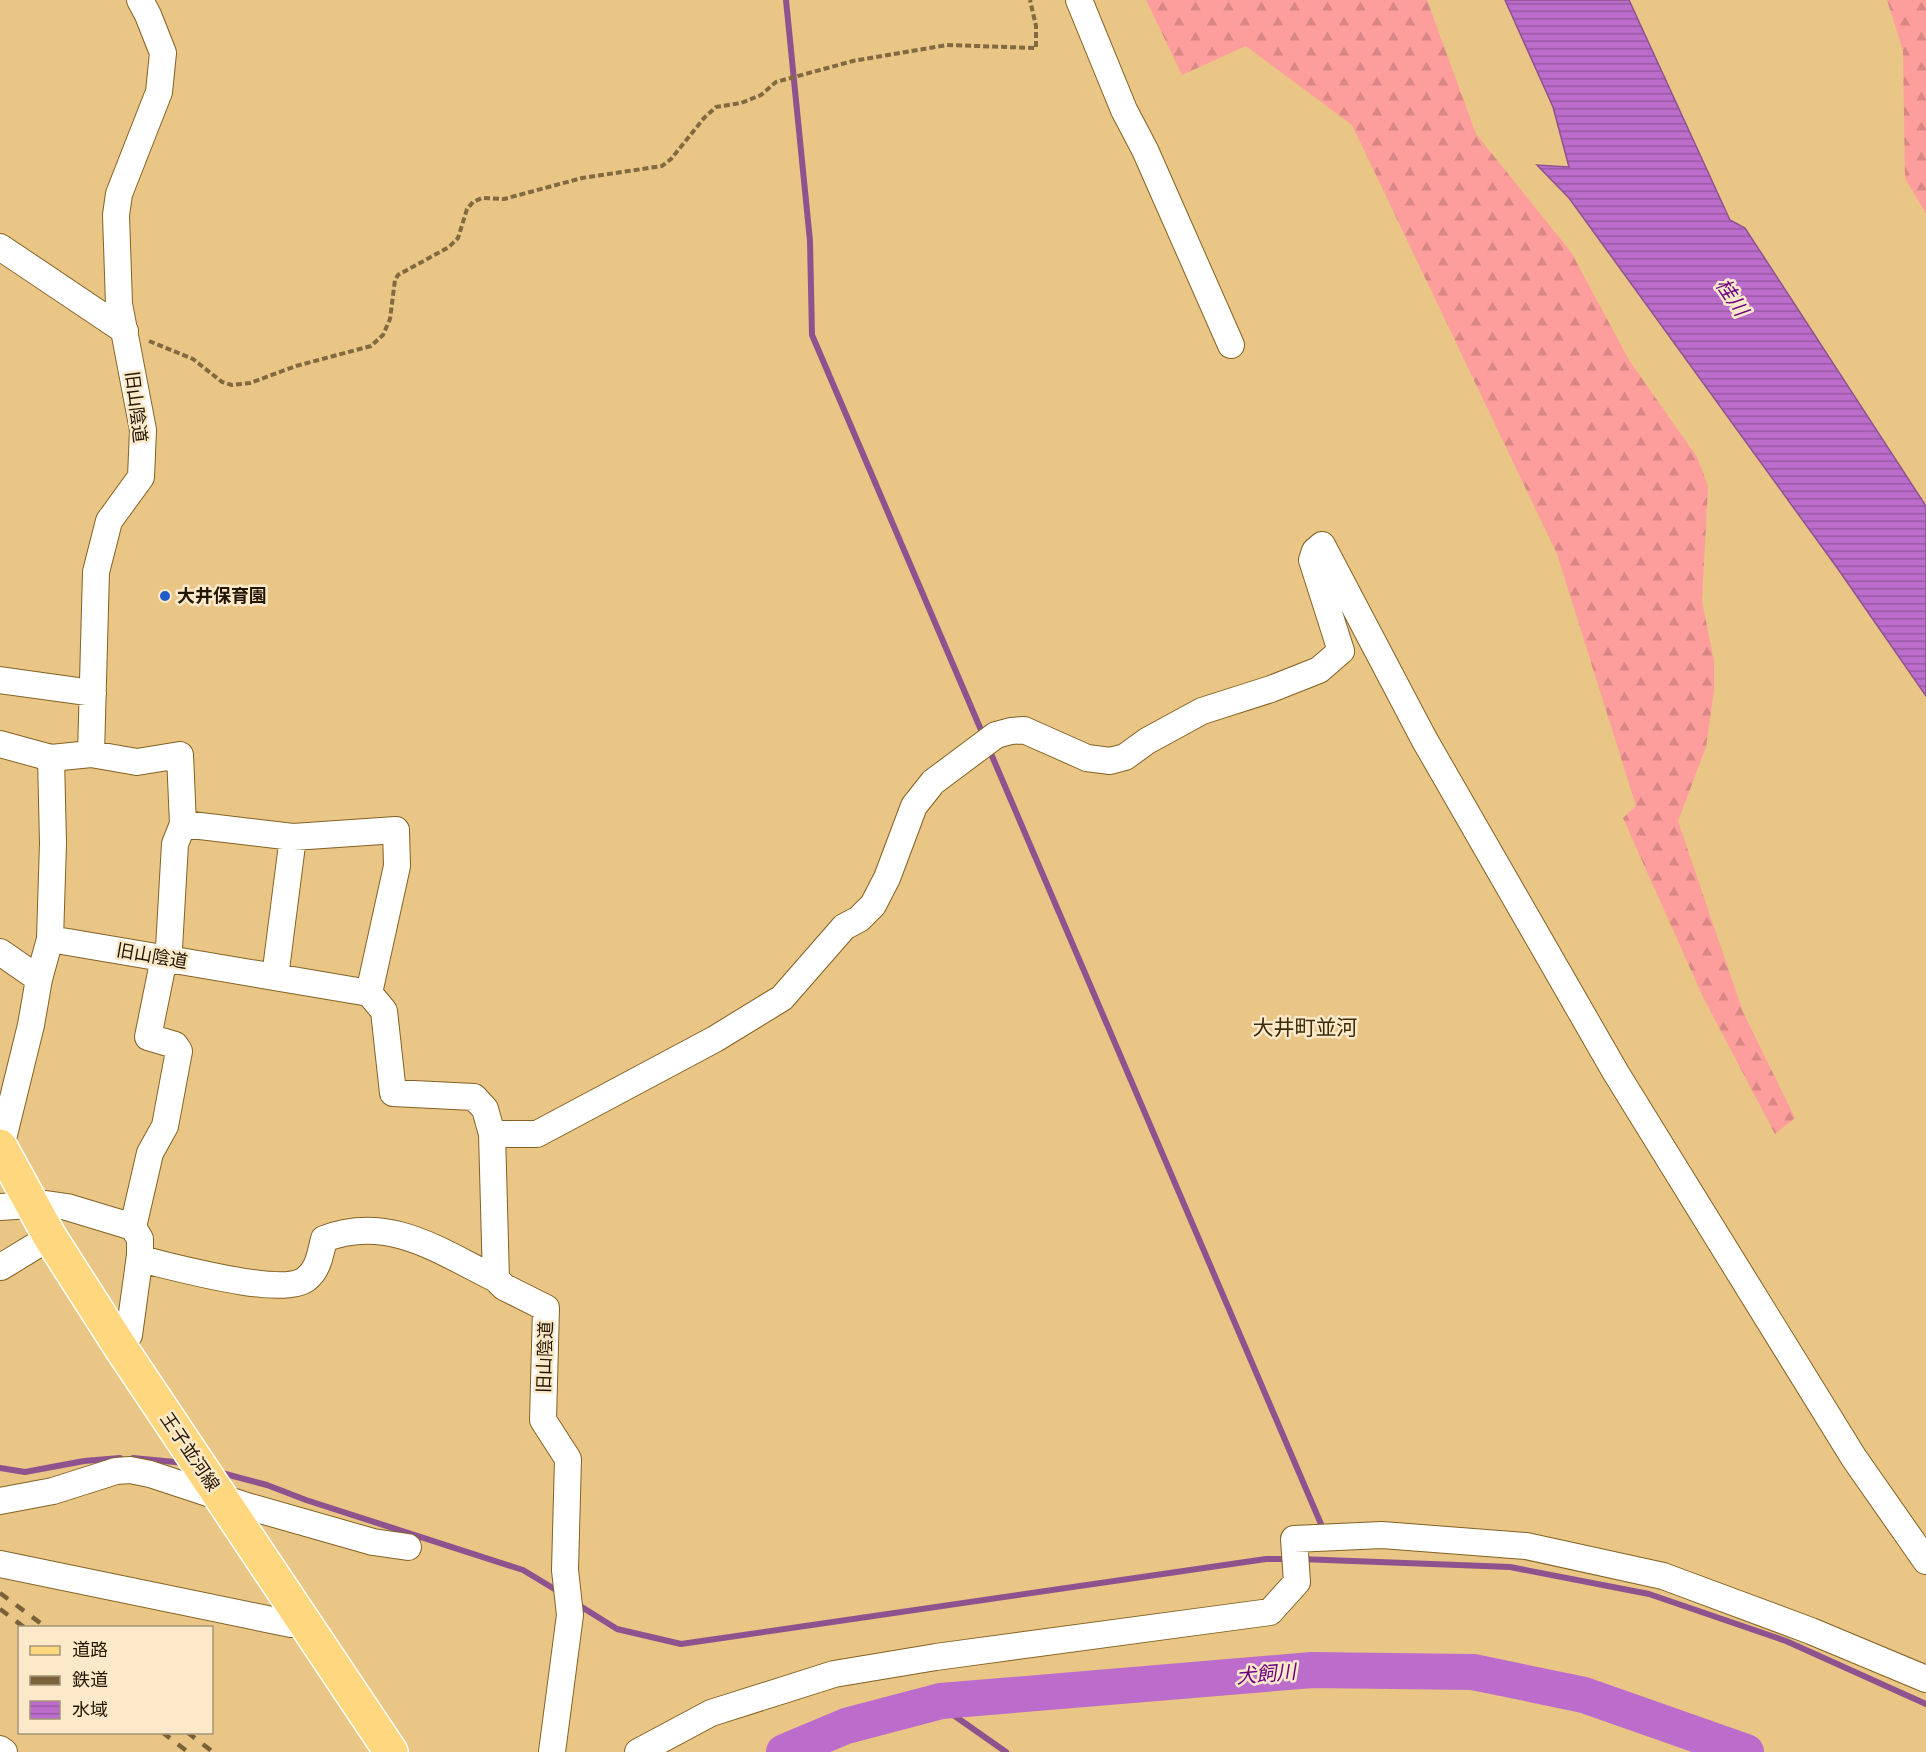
<svg xmlns="http://www.w3.org/2000/svg" width="1926" height="1752" viewBox="0 0 1926 1752" font-family="'Roboto Serif','Noto Sans JP',serif">
  <style>
    .forest { fill: url(#forest-firs) }
    .water { fill: url(#water-rules); stroke: #8e538f; stroke-width: 1.5 }
    .lines { fill: none; stroke-linecap: round; stroke-linejoin: round }
    .stream { stroke: #8e538f; stroke-width: 6 }
    .river { stroke: #bc6dcc; stroke-width: 36 }
    .minor-casing { stroke: #836223; stroke-width: 28 }
    .major-casing { stroke: #fff; stroke-width: 36 }
    .path { stroke: #826a40; stroke-width: 4; stroke-dasharray: 6 3; stroke-linecap: butt }
    .minor { stroke: #fff; stroke-width: 26 }
    .major { stroke: #ffd77f; stroke-width: 33 }
    .rail { stroke: #79623a; stroke-width: 4.5; stroke-dasharray: 10 10; stroke-linecap: butt }
    .poi-dot { fill: #1e5dc9; stroke: #fbe9ca; stroke-width: 2 }
    .labels { text-anchor: middle; stroke-width: 5; stroke-linejoin: round; paint-order: stroke }
    .street-label { font-size: 18px; fill: #231600; stroke: #fbe9ca }
    .poi-label { font-size: 18px; font-weight: bold; fill: #231600; stroke: #fbe9ca; text-anchor: start }
    .water-label { font-size: 20px; font-style: italic; fill: #6f0081; stroke: #fbe9ca }
    .quarter-label { font-size: 21px; fill: #3c2b09; stroke: #fbe9ca }
  </style>
  <defs>
    <pattern id="forest-firs" width="22" height="20" patternUnits="userSpaceOnUse" patternTransform="scale(1.5)"><rect width="22" height="20" fill="#fd9e9d"/><path d="M5 1l3.5 6h-7zM16 11l3.5 6h-7z" fill="#d98785"/></pattern>
    <pattern id="water-rules" width="6" height="5" patternUnits="userSpaceOnUse" patternTransform="scale(1.5)"><rect width="6" height="5" fill="#bc6dcc"/><path d="M0 2.5h6" fill="none" stroke="#9859a3"/></pattern>
  </defs>
  <rect width="100%" height="100%" fill="#e9c586"/>
  <path class="forest" d="M 1146,0 L 1427,0 L 1476,134 L 1571,252 L 1629,360 L 1697,457 L 1708,486 L 1702,601 L 1714,661 L 1714,690 L 1706,747 L 1678,821 L 1743,1012 L 1795,1118 L 1775,1134 L 1702,995 L 1623,818 L 1636,806 L 1557,554 L 1352,125 L 1246,46 L 1182,75 Z
    M 1887,0 L 1926,0 L 1926,214 L 1905,178 L 1903,51 Z"/>
  <path class="water" d="M 1505,0 L 1629,0 L 1730,220 L 1745,228 L 1926,506 L 1926,696 L 1838,569 L 1569,198 L 1537,165 L 1569,167 L 1553,107 Z"/>
  <g class="lines">
    <path class="stream" d="M 786,0 L 810,241 L 812,335 L 984,737
      M 989,749 L 1324,1531
      M 133,1458 L 185,1463
      M 0,1468 L 25,1472 L 84,1461 L 120,1458
      M 218,1472 L 267,1485 L 306,1500 L 523,1570 L 561,1593
      M 1300,1559 L 1510,1567 L 1649,1594 L 1786,1641 L 1926,1704
      M 577,1604 L 617,1629 L 681,1644 L 1266,1559 L 1290,1559
      M 941,1701 L 949,1712 L 1006,1752"/>
    <path class="river" d="M 784,1752 L 846,1726 L 941,1701 L 1312,1670 L 1473,1672 L 1584,1695 L 1746,1752"/>
    <g class="minor-casing">
      <path id="minor" d="M 1079,0 L 1124,110 L 1145,150 L 1231,345
        M 0,247 L 125,331
        M 0,680 L 93,693
        M 0,744 L 51,758 L 91,754 L 137,762 L 180,755 L 183,824 L 293,837 L 396,830 L 397,866 L 369,993
        M 91,754 L 96,572 L 109,521 L 141,477 L 143,430 L 119,304 L 116,215 L 119,194 L 159,92 L 163,53 L 148,15 L 140,0
        M 50,939 L 369,993 L 384,1011 L 393,1093 L 474,1097 L 485,1109 L 492,1134 L 496,1279 L 504,1287 L 546,1308 L 543,1420 L 568,1459 L 565,1570 L 570,1615 L 552,1752
        M 0,952 L 39,979
        M 275,977 L 293,837
        M 492,1134 L 537,1134 L 715,1039 L 782,998 L 844,927 L 859,919 L 873,905 L 887,878 L 914,806 L 933,782 L 996,735 L 1011,731 L 1024,730 L 1087,758 L 1110,761 L 1125,757 L 1147,741 L 1202,711 L 1271,689 L 1319,670 L 1341,651 L 1312,560 L 1315,551 L 1322,545 L 1424,739 L 1616,1073 L 1854,1458 L 1926,1561
        M 1,1147 L 31,1025 L 39,979 L 50,939 L 53,843 L 51,758
        M 0,1207 L 46,1204 L 67,1207 L 133,1227 L 140,1239 L 140,1255 L 129,1335 L 121,1348
        M 133,1227 L 150,1153 L 165,1126 L 179,1051 L 175,1045 L 148,1037 L 164,958 L 169,948 L 175,844 L 183,824
        M 140,1259 C 172,1266 282,1298 306,1279 C 319,1269 320,1254 324,1239 C 389,1214 439,1251 496,1279
        M 1,1267 L 50,1237
        M 0,1501 L 53,1491 L 116,1471 L 130,1470 L 150,1474 L 250,1507 L 373,1542 L 408,1547
        M 0,1564 L 291,1624 L 304,1622
        M 0,1749 L 4,1752
        M 638,1752 L 711,1713 L 834,1674 L 936,1657 L 1270,1612 L 1297,1582 L 1294,1539 L 1382,1535 L 1526,1546 L 1663,1576 L 1811,1631 L 1926,1679"/>
    </g>
    <g class="major-casing">
      <path id="major" d="M 0,1146 L 50,1237 L 121,1348 L 391,1752"/>
    </g>
    <path class="path" d="M 149,341 L 193,359 L 222,382 L 232,385 L 250,383 L 296,366 L 371,346 L 383,335 L 390,319 L 395,280 L 398,275 L 449,247 L 458,238 L 467,209 L 473,202 L 482,198 L 504,199 L 582,178 L 662,166 L 671,159 L 704,118 L 716,107 L 741,103 L 761,95 L 776,82 L 853,61 L 947,45 L 1036,48 L 1036,26 L 1030,0"/>
    <use href="#minor" class="minor"/>
    <use href="#major" class="major"/>
    <path class="rail" d="M 0,1593 L 47,1628
      M 0,1609 L 25,1628
      M 162,1732 L 188,1752
      M 187,1732 L 213,1752"/>
  </g>
  <circle class="poi-dot" cx="165" cy="596" r="6"/>
  <g class="labels">
    <g class="street-label">
      <text transform="translate(136 407) rotate(83)" y="6">旧山陰道</text>
      <text transform="translate(152 956) rotate(10)" y="6">旧山陰道</text>
      <text transform="translate(545 1357) rotate(-88)" y="6">旧山陰道</text>
      <text transform="translate(190 1452) rotate(56)" y="6">王子並河線</text>
    </g>
    <g class="poi-label">
      <text x="177" y="602">大井保育園</text>
    </g>
    <g class="water-label">
      <text transform="translate(1732 297) rotate(56)" y="7">桂川</text>
      <text transform="translate(1266 1674) rotate(-5)" y="7">犬飼川</text>
    </g>
    <g class="quarter-label">
      <text x="1305" y="1035">大井町並河</text>
    </g>
  </g>
  <rect x="18" y="1626" width="195" height="108" fill="#fbe9ca" stroke="#a59579" stroke-width="1.5"/>
  <rect x="30" y="1646" width="30" height="9" fill="#ffd77f" stroke="#a59579" stroke-width="1.5"/>
  <text x="72" y="1656" font-size="18" fill="#231600">道路</text>
  <rect x="30" y="1676" width="30" height="9" fill="#79623a" stroke="#a59579" stroke-width="1.5"/>
  <text x="72" y="1686" font-size="18" fill="#231600">鉄道</text>
  <rect x="30" y="1701" width="30" height="18" fill="url(#water-rules)" stroke="#a59579" stroke-width="1.5"/>
  <text x="72" y="1716" font-size="18" fill="#231600">水域</text>
</svg>
